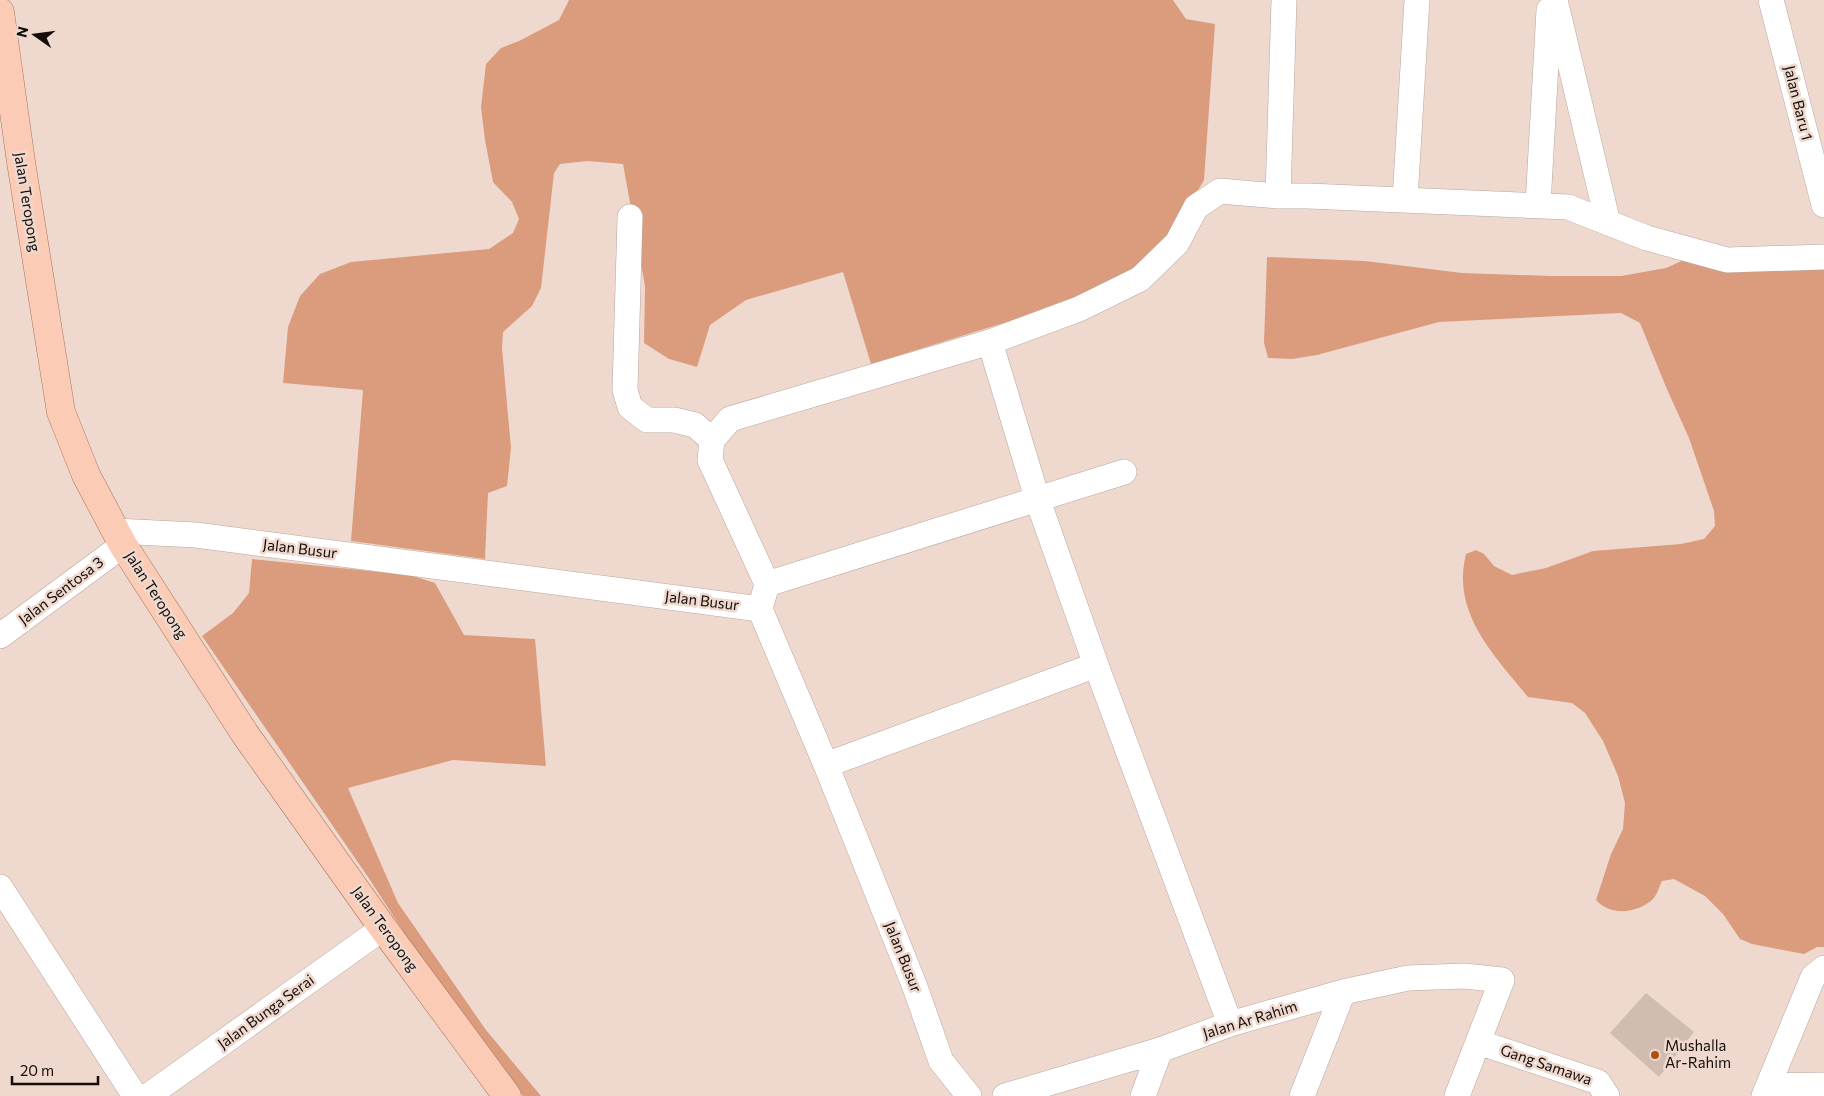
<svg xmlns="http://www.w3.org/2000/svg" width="1824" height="1096" viewBox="0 0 1824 1096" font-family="Commissioner,sans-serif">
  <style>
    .green { fill: #db9c7e }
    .building { fill: #d1bcb2 }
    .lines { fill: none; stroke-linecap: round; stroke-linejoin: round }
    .minor-casing { stroke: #baa69c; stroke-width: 26 }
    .primary-casing { stroke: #a87258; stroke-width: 29 }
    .minor { stroke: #fff; stroke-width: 25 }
    .primary { stroke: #fbcbb5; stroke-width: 28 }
    .poi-dot { fill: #b14f13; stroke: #efd9cf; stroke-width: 2 }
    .labels { text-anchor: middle; stroke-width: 5; stroke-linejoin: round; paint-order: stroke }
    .street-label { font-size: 15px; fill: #140d09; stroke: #efd9cf }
    .poi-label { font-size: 15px; fill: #140d09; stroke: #efd9cf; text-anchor: start }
  </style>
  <rect width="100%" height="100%" fill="#efd9cf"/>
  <path class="green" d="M 569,0 L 1173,0 L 1186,19 L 1215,24 L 1204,180 L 1170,238 L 1139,269 L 1092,291 L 1023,317 L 871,364 L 843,272 L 746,300 L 710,325 L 697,367 L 669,359 L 644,343 L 645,286 L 623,164 L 587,161 L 560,164 L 554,173 L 541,288 L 532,306 L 503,332 L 502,348 L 511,448 L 507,486 L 488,493 L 485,559 L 351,541 L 363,390 L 283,383 L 288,327 L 300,296 L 320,274 L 351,262 L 489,249 L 513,233 L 519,219 L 512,202 L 493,182 L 485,140 L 481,107 L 486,64 L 501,48 L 519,41 L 559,20 Z
    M 1267,257 L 1365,261 L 1462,273 L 1551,276 L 1621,276 L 1666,268 L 1686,259 L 1824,266 L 1824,947 L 1817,947 L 1804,954 L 1752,944 L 1740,939 L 1723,914 L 1705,896 L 1674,879 L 1662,881 C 1659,887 1657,895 1653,899 C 1638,913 1611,917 1596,900 L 1611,854 L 1623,829 L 1625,803 L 1618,776 L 1603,741 L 1585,713 L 1572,703 L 1528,697 C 1494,655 1451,613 1466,554 L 1476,550 L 1484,554 L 1494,566 L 1512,575 L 1546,568 L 1593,551 L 1681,544 L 1704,539 L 1715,526 L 1714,511 L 1689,438 L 1666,387 L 1640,323 L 1621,313 L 1439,322 L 1317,355 L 1292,359 L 1268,358 L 1264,343 Z
    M 252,559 L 410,575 L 435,583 L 464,635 L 535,639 L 546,766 L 453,760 L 348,788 L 398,903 L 486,1030 L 541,1096 L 523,1096 L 449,1002 L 368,877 L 202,636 L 233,613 L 249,593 Z"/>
  <path class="building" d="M 1646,993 L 1694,1032 L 1659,1077 L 1610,1033 Z"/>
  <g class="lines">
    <g class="minor-casing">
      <path id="minor" d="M 1555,0 L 1608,223
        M 1771,0 L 1824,205
        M 1278,196 L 1284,0
        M 1405,200 L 1417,0
        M 1538,205 L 1549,10
        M 630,217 L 625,390 L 630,407 L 647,420 L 674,420 L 695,425 L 712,440
        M 115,531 L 196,535 L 760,609
        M 767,584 L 1124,472
        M 760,609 L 767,584 L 710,460 L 712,440 L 730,419 L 990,342 L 1079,309 L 1140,279 L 1177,243 L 1196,207 L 1220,191 L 1278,196 L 1308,196 L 1568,207 L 1647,238 L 1727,260 L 1824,257
        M 760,609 L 826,765 L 915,987 L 941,1061 L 969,1096
        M 0,636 L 123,545
        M 1096,665 L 1230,1024
        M 826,765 L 1096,665 L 1037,498 L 990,342
        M 0,887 L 135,1096
        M 1478,1042 L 1598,1082 L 1607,1096
        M 1768,1086 L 1824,1085
        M 148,1096 L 383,928
        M 1005,1096 L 1160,1050 L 1230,1024 L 1343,992 L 1408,978 L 1465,976 L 1502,980 L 1457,1096
        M 1143,1096 L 1160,1050
        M 1302,1096 L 1343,992
        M 1764,1096 L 1813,977 L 1824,968"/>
    </g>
    <g class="primary-casing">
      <path id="primary" d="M 0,12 L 21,162 L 61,412 L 86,475 L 123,545 L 245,734 L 383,928 L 507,1096"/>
    </g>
    <use href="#minor" class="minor"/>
    <use href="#primary" class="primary"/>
  </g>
  <circle class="poi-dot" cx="1655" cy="1055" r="5"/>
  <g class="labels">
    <g class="street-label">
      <text transform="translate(1798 103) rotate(76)" y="5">Jalan Baru 1</text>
      <text transform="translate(27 202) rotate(81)" y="5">Jalan Teropong</text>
      <text transform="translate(300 549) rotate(7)" y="5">Jalan Busur</text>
      <text transform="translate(61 591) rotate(-37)" y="5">Jalan Sentosa 3</text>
      <text transform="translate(156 595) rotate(57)" y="5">Jalan Teropong</text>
      <text transform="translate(702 601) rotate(7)" y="5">Jalan Busur</text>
      <text transform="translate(385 929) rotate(54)" y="5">Jalan Teropong</text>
      <text transform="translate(903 957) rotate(68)" y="5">Jalan Busur</text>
      <text transform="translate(266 1012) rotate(-36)" y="5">Jalan Bunga Serai</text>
      <text transform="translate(1250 1020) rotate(-17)" y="5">Jalan Ar Rahim</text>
      <text transform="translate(1546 1065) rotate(19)" y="5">Gang Samawa</text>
    </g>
    <g class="poi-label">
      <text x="1665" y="1051">Mushalla<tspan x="1665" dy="17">Ar-Rahim</tspan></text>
    </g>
  </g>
  <g transform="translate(35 35) rotate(284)" stroke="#efd9cf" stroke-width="4" paint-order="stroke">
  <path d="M0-4L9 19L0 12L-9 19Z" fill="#140d09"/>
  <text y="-8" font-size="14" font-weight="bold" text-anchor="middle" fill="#140d09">N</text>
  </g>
  <path d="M12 1076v8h86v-8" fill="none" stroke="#140d09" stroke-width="2.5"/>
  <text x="20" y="1076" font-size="15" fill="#140d09" stroke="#efd9cf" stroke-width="4" paint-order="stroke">20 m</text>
</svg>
